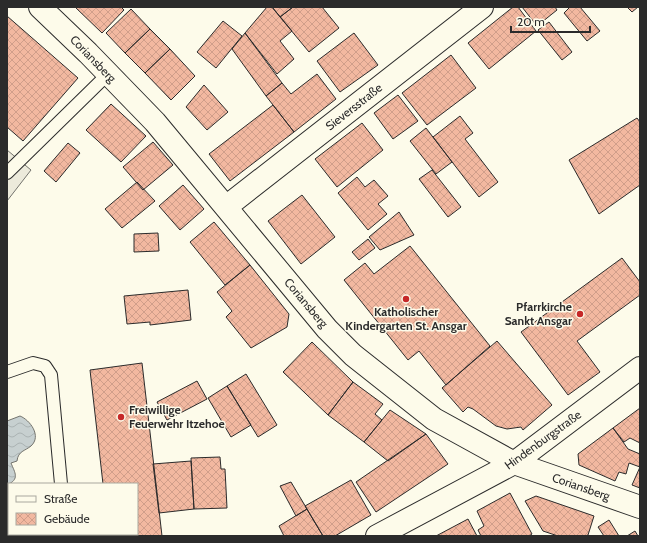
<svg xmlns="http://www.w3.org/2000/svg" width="647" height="543" viewBox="0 0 647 543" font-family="Cabin,sans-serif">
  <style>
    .parking { fill: #eceadb; stroke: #74746e }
    .water { fill: url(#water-waves); stroke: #74746e }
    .building { fill: url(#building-cross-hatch); stroke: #2b2b2b }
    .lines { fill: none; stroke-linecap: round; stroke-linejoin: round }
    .lane-casing { stroke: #2b2b2b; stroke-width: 14 }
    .street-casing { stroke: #2b2b2b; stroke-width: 24 }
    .secondary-casing { stroke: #2b2b2b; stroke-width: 24 }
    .lane { stroke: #fdfbea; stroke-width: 12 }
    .street { stroke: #fdfbea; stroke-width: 22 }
    .secondary { stroke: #fdfbea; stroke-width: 22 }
    .poi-dot { fill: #c62828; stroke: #fdfbea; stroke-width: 1.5 }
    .labels { text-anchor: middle; stroke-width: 3; stroke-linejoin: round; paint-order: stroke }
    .street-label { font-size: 12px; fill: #2b2b2b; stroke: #fdfbea }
    .poi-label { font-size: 12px; font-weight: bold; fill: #2b2b2b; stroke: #fdfbea; text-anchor: end }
  </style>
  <defs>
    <pattern id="water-waves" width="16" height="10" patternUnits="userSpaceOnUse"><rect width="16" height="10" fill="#c7d0d0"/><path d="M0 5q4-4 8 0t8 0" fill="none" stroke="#abb3b3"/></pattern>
    <pattern id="building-cross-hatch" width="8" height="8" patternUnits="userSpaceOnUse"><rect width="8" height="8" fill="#f2b8a0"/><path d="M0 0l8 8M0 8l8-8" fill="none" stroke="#d09e8a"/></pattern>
  </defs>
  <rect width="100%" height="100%" fill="#fdfbea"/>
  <path class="parking" d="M 7,150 L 31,170 L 7,201 Z"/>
  <path class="water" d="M 20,416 C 30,420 42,436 31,446 C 25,451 18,451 17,461 L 11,463 C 15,473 20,479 7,485 L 7,421 Z"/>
  <path class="building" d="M 75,7 L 121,7 L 124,10 L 102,33 Z
    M 267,7 L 272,7 L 292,31 L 280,41 L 294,59 L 277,74 L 245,33 Z
    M 272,7 L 293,7 L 280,17 Z
    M 293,7 L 322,7 L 339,28 L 309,52 L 280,17 Z
    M 513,7 L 518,7 L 536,31 L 489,69 L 468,43 Z
    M 522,7 L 555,7 L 557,10 L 537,26 Z
    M 570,7 L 580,7 L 600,31 L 587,41 L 564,13 Z
    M 627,7 L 638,7 L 632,12 Z
    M 131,9 L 150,29 L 125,53 L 106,33 Z
    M 7,16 L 78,78 L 23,141 L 7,127 Z
    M 223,21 L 242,36 L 216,68 L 197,52 Z
    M 549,22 L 572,52 L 562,60 L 538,30 Z
    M 150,29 L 170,49 L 145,73 L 125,53 Z
    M 245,33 L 282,83 L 266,96 L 232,49 Z
    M 354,33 L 378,65 L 340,92 L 317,61 Z
    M 170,49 L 195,76 L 171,100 L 145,73 Z
    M 451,55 L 476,88 L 427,125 L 402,93 Z
    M 317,74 L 336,99 L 294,132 L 266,96 L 282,83 L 291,94 Z
    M 204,85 L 228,112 L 207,130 L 186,107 Z
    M 398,95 L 418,121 L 393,139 L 374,113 Z
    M 111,104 L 146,136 L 121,162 L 86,130 Z
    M 273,105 L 294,132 L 230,181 L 209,154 Z
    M 460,116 L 473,133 L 465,139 L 498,182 L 479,197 L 433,137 Z
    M 637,118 L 640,122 L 640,185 L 599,214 L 569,160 Z
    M 362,123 L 383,150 L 337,187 L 315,159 Z
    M 426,128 L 452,162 L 436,174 L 410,141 Z
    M 153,142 L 173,165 L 143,190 L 123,167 Z
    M 68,143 L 80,153 L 56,182 L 44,171 Z
    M 432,170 L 461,207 L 448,217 L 419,179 Z
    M 357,177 L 365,187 L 374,180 L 388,196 L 378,204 L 387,214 L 368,230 L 338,193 Z
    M 137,182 L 155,201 L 122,228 L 105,209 Z
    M 183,185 L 204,209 L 180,230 L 159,206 Z
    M 302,195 L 335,237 L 301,264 L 268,221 Z
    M 399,212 L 414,235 L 380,250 L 369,237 Z
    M 214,222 L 250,265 L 225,285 L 190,242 Z
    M 158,233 L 159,251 L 134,252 L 134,234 Z
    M 368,239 L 375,248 L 359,260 L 352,252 Z
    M 410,246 L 490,346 L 446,385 L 419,351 L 408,360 L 344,280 L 365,263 L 374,274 Z
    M 622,258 L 640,282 L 640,295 L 577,341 L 600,372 L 568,395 L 521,332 Z
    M 250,265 L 289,314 L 287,327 L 251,348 L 226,317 L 232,311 L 217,292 Z
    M 188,290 L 191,320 L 150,325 L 150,322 L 127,324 L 124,296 Z
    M 497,341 L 552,405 L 523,430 L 521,427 L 507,429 L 496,426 L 473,409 L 468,407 L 463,412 L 442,388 Z
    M 312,342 L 353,382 L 328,415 L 283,372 Z
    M 142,363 L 162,536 L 103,536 L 102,534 L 137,534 L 137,484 L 103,484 L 90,370 Z
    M 246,374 L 277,425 L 258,437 L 227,386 Z
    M 197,381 L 207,399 L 167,420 L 157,402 Z
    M 353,382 L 383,404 L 375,414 L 382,420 L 364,442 L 328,415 Z
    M 227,386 L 251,425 L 231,437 L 208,398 Z
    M 640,408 L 640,443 L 630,438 L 624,442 L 613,428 Z
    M 390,410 L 426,434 L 388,461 L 364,442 Z
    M 613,428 L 628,449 L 640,454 L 640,467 L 629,463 L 626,474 L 619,472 L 615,481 L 579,465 L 578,454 Z
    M 426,434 L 448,464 L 376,512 L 356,482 Z
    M 220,457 L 221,469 L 225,469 L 227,508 L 194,509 L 191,458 Z
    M 191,461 L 194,509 L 159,513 L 153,464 Z
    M 640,467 L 640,488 L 632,485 Z
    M 351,480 L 371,515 L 335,536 L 323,536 L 305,506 Z
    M 291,482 L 307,509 L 296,516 L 280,486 Z
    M 510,493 L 532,534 L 529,536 L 481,536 L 478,530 L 484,526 L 477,511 Z
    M 536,496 L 594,516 L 588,535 L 586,536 L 558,536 L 543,531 L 525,501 Z
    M 307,509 L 323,536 L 284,536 L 279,526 Z
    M 468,519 L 477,536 L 436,536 Z
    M 609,520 L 619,536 L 604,536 L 598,527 Z
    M 635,531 L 638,536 L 627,536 Z"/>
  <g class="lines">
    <g class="lane-casing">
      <path id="lane" d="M 7,173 L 108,74
        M 7,372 L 33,363 L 45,366 L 51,375 L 61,484
        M 65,534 L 66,536"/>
    </g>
    <g class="street-casing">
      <path id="street" d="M 40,7 L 88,53 L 155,122 L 327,329 L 353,355 L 434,419 L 514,463
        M 226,207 L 482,7
        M 377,536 L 514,463"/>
    </g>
    <g class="secondary-casing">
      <path id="secondary" d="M 514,463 L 640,368
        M 514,463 L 640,507"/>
    </g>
    <use href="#lane" class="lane"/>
    <use href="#street" class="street"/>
    <use href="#secondary" class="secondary"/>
  </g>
  <g class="poi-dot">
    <circle cx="406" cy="299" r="4"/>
    <circle cx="580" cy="314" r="4"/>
    <circle cx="121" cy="417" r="4"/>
  </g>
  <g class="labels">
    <g class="street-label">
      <text transform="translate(93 59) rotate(46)" y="4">Coriansberg</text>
      <text transform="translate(354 107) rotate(-38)" y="4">Sieversstraße</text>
      <text transform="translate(306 303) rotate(50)" y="4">Coriansberg</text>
      <text transform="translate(543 440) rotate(-36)" y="4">Hindenburgstraße</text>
      <text transform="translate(581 487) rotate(19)" y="4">Coriansberg</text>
    </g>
    <g class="poi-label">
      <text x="572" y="311">Pfarrkirche<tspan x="572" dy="14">Sankt Ansgar</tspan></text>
      <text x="406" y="316" text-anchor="middle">Katholischer<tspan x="406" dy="14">Kindergarten St. Ansgar</tspan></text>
      <text x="129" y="414" text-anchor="start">Freiwillige<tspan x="129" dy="14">Feuerwehr Itzehoe</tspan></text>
    </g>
  </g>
  <rect width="647" height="543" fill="none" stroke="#2b2b2b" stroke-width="16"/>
  <rect x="8" y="483" width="130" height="52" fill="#fdfbea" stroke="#a9a89e"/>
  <rect x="16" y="496" width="20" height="6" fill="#fdfbea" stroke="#a9a89e"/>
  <text x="44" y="503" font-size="12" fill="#2b2b2b">Straße</text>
  <rect x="16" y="513" width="20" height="12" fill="url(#building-cross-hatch)" stroke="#a9a89e"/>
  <text x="44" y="523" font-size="12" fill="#2b2b2b">Gebäude</text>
  <path d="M511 26v6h79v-6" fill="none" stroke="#2b2b2b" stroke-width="2"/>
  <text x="517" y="26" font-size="12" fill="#2b2b2b" stroke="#fdfbea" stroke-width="3" paint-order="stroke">20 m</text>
</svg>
